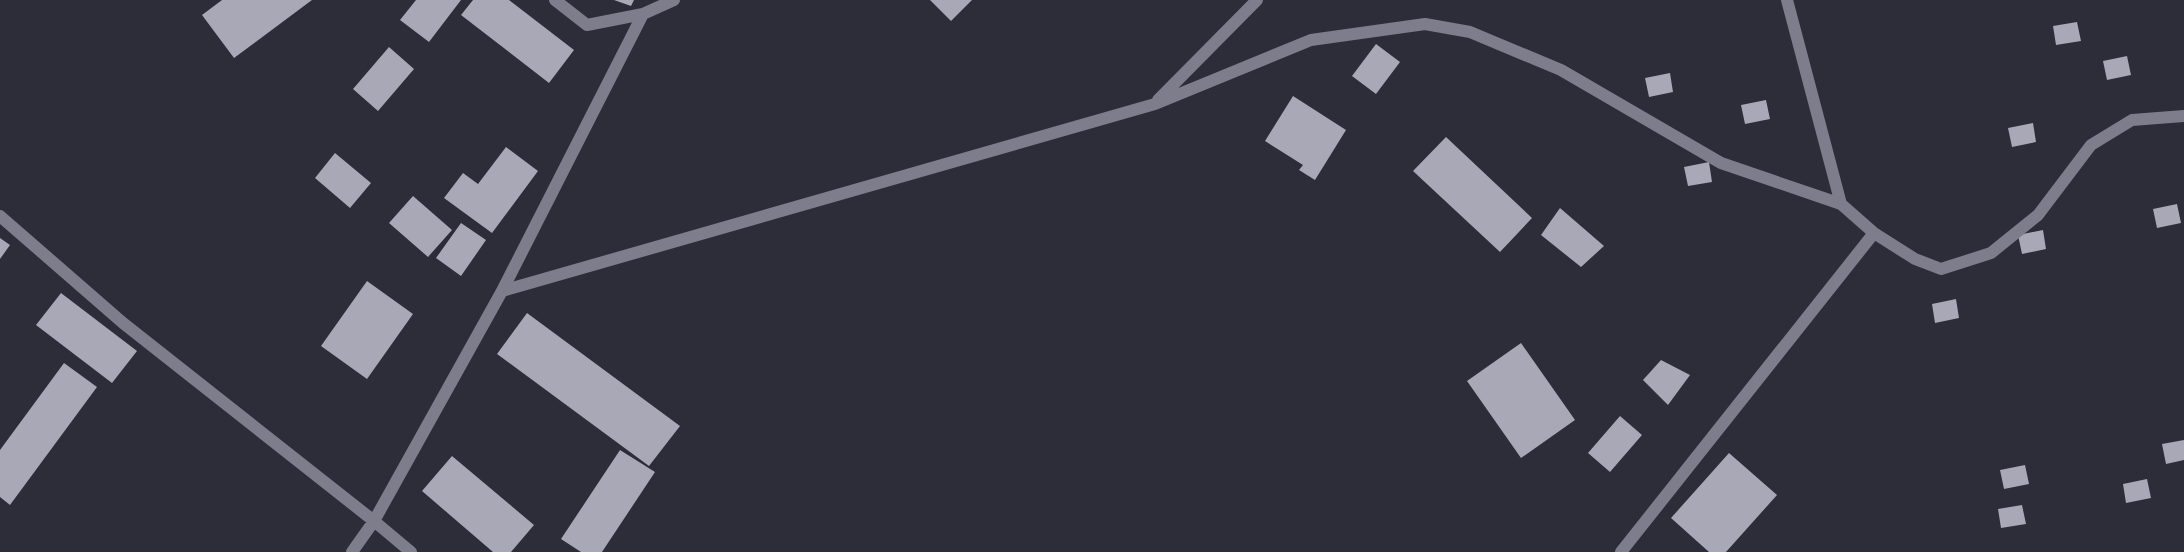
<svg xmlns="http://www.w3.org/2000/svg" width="2184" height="552" viewBox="0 0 2184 552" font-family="Ubuntu,sans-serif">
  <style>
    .building { fill: #a8a8b6 }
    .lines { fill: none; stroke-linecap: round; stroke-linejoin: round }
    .minor { stroke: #7d7d8b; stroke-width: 12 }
  </style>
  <rect width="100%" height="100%" fill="#2c2d38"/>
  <path class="building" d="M 222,0 L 312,0 L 234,58 L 202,15 Z
    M 416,0 L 461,0 L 429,42 L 400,20 Z
    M 473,0 L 509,0 L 574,50 L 549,83 L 461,15 Z
    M 614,0 L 634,0 L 631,6 Z
    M 930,0 L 972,0 L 951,21 Z
    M 2077,22 L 2081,41 L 2056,45 L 2053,26 Z
    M 1376,44 L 1400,62 L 1376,94 L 1352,76 Z
    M 389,47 L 414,69 L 378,111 L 353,89 Z
    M 2127,56 L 2131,75 L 2107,80 L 2103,61 Z
    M 1670,73 L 1673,92 L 1649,97 L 1645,78 Z
    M 1293,96 L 1346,130 L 1315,180 L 1299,170 L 1303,165 L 1265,141 Z
    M 1766,100 L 1770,119 L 1745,124 L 1741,105 Z
    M 2033,123 L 2036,142 L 2012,147 L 2008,128 Z
    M 1446,137 L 1532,218 L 1500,252 L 1413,171 Z
    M 506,147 L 538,171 L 492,233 L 444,198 L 463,173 L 478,184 Z
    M 335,153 L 371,183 L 350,208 L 315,178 Z
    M 1709,162 L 1712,182 L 1688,186 L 1684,167 Z
    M 413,196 L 452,230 L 428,257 L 389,223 Z
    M 2177,204 L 2181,223 L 2157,228 L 2153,209 Z
    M 1560,208 L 1604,246 L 1581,267 L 1541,235 Z
    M 461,223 L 486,240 L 461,276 L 436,258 Z
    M 2043,230 L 2046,249 L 2022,254 L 2018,235 Z
    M 0,238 L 10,245 L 0,259 Z
    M 367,281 L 413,314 L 367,379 L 321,346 Z
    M 61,293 L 137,351 L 112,383 L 36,325 Z
    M 1956,299 L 1959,318 L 1935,323 L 1932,304 Z
    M 527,313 L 680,426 L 649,466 L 497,354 Z
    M 1521,343 L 1575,420 L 1521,458 L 1467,381 Z
    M 1661,360 L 1690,375 L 1668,405 L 1643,380 Z
    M 64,363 L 97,387 L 10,505 L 0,497 L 0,450 Z
    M 1620,416 L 1642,435 L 1610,472 L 1588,453 Z
    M 2184,440 L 2184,460 L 2166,464 L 2162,444 Z
    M 620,450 L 655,472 L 602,552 L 581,552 L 561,539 Z
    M 1729,453 L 1777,495 L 1726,552 L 1709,552 L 1671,518 Z
    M 452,456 L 534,525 L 511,552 L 493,552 L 422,491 Z
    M 2025,465 L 2029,484 L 2004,489 L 2000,470 Z
    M 2147,479 L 2151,498 L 2126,503 L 2123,484 Z
    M 2022,505 L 2026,524 L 2001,528 L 1998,509 Z"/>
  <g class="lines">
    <path class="minor" d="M 555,0 L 587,25 L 643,14 L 674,0
      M 1787,0 L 1841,204
      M 1158,100 L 1257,0
      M 0,216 L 123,323 L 374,521 L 411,552
      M 502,291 L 1155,104 L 1311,40 L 1425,24 L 1470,32 L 1561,70 L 1721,163 L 1841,204 L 1874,233 L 1915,259 L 1941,269 L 1991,253 L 2038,215 L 2091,145 L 2132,120 L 2184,116
      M 352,552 L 374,521 L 502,291 L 643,14
      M 1621,552 L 1874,233"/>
  </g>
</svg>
